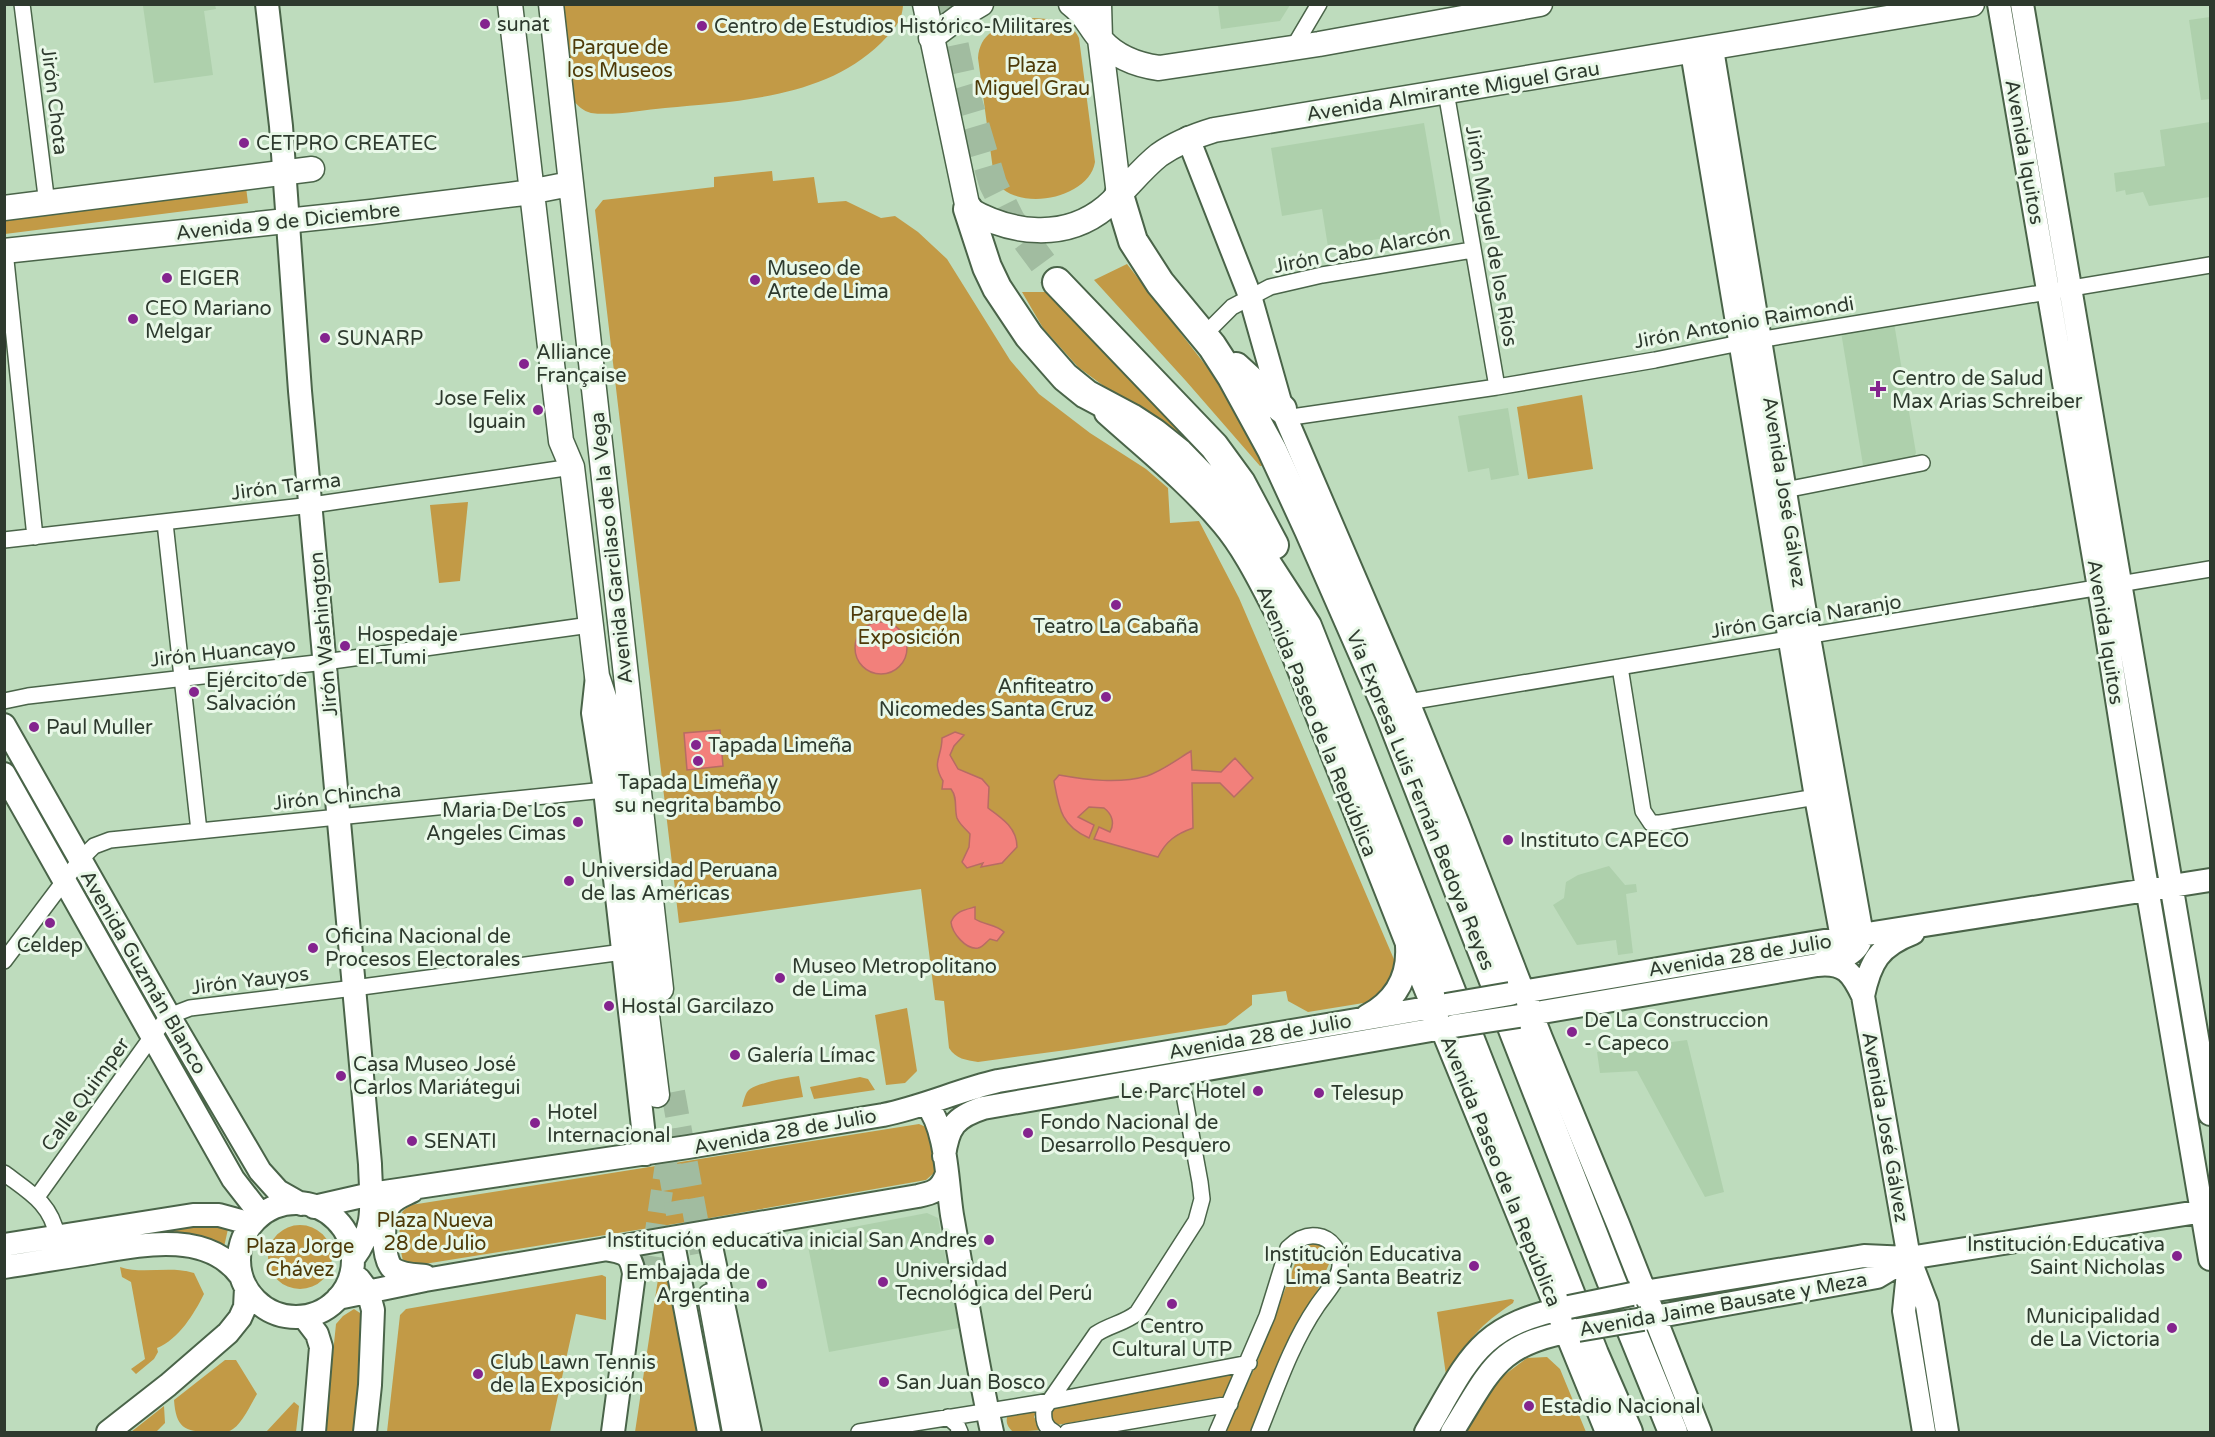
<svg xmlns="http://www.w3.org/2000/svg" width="2215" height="1437" viewBox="0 0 2215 1437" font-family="'Varela Round',sans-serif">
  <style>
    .built { fill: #aed0ac }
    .green { fill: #c29a46 }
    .water { fill: #f2807b; stroke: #b76b64; stroke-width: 1.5 }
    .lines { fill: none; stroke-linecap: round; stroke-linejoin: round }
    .secondary-tunnel { stroke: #a1bca0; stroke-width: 22; stroke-dasharray: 22 11; stroke-linecap: butt }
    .primary-tunnel { stroke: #a1bca0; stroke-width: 24; stroke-dasharray: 24 12; stroke-linecap: butt }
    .highway-tunnel { stroke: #a1bca0; stroke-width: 28; stroke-dasharray: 28 14; stroke-linecap: butt }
    .street-casing { stroke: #4a6449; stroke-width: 18 }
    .secondary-casing { stroke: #4a6449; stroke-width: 26 }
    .primary-casing { stroke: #4a6449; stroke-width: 27 }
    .highway-casing { stroke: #4a6449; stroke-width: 32 }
    .street { stroke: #fff; stroke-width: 15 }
    .secondary { stroke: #fff; stroke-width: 22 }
    .primary { stroke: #fff; stroke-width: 24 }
    .highway { stroke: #fff; stroke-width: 28 }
    .secondary-bridge-casing { stroke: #4a6449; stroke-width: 26; stroke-linecap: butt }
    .secondary-bridge { stroke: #fff; stroke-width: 22 }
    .poi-dot { fill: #84248e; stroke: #e9f8e8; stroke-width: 2 }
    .labels { text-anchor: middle; stroke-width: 6; stroke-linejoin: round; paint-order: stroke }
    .poi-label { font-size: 20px; fill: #2e3a2e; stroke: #e9f8e8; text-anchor: start }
    .park-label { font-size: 20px; fill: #4e3a08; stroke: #e9f8e8 }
    .street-label { font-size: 20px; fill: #2e3a2e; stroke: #e9f8e8 }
  </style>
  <rect width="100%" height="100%" fill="#bedcbd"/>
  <path class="built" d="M 156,4 L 215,5 L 216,9 L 204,11 L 213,75 L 154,83 L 143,6 Z
    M 1218,5 L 1218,4 L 1290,5 L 1280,21 L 1221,29 Z
    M 2210,17 L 2210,99 L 2201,100 L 2189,20 Z
    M 2210,122 L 2210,197 L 2149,206 L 2143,192 L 2126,195 L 2125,190 L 2116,192 L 2114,173 L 2165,166 L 2160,130 Z
    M 1424,123 L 1442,229 L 1328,247 L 1322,209 L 1282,216 L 1271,148 Z
    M 1894,323 L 1916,453 L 1913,458 L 1866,467 L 1863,465 L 1841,332 Z
    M 1508,408 L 1519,475 L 1491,480 L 1489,468 L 1468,472 L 1458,416 Z
    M 1609,866 L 1625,885 L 1636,884 L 1637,892 L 1626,894 L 1633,953 L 1618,955 L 1616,940 L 1577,945 L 1553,905 L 1564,898 L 1566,882 L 1578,875 Z
    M 1687,1040 L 1724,1192 L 1705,1197 L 1637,1071 L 1600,1073 L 1597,1052 Z
    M 927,1213 L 938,1218 L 959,1328 L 829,1352 L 806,1236 Z"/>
  <path class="green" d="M 903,4 C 903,21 892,32 881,43 C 825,98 739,101 665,108 C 643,110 613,116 591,113 C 583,111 578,106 573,100 L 559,5 Z
    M 1034,18 C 1052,19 1071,20 1079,38 L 1095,162 C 1089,201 1009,214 994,177 L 978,58 C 980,28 1008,23 1034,18 Z
    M 772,171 L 773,181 L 814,177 L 818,203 L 846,201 L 881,218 L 895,216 L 918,232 L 947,259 L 1010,360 L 1039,394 L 1090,433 L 1146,469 L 1168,488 L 1170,523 L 1199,521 L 1239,598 L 1399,971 L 1382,1000 L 1308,1012 L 1288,1001 L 1286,991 L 1252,995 L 1252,1005 L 1226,1025 L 1074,1049 L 978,1062 C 966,1060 956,1059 949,1048 L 944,1001 L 935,1000 L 921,889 L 679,923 L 595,210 L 603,200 L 714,187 L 714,177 Z
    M 246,187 L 248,203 L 5,234 L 4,219 Z
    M 1127,264 L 1224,389 L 1268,465 L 1260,466 L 1186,381 L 1094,280 Z
    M 1022,292 L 1055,292 L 1227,477 L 1078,367 L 1043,328 Z
    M 1582,395 L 1593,469 L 1528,479 L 1517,407 Z
    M 468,502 L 460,581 L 439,583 L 430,505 Z
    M 907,1008 L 917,1071 L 905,1083 L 886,1085 L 875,1015 Z
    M 799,1076 L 803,1097 L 742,1107 C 744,1101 745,1092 750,1089 C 759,1083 789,1077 799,1076 Z
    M 860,1077 L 868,1079 L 875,1090 L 814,1099 L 810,1087 Z
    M 919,1124 L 926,1127 L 929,1133 L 935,1172 L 926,1180 L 693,1221 L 418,1265 L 404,1263 C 400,1254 398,1225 401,1215 C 403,1209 407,1208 411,1205 Z
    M 207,1225 L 228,1229 L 224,1247 L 134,1236 L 175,1228 Z
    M268 1257a32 32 0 1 1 64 0a32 32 0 1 1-64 0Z
    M 1306,1243 C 1320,1242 1325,1246 1332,1257 L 1256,1432 L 1224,1432 L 1255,1367 L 1301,1248 Z
    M 120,1267 C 144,1275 169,1265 194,1273 L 204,1294 C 194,1314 179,1339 157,1348 L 158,1352 L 154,1359 L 136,1374 L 131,1369 L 145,1359 L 131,1282 L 122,1277 Z
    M 602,1275 L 606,1277 L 606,1320 L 576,1314 L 550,1432 L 387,1432 L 400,1315 L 406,1309 Z
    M 671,1278 L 700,1432 L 635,1432 L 658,1279 Z
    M 1511,1299 L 1514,1300 L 1513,1303 C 1480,1325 1469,1338 1450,1373 L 1446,1375 L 1437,1312 Z
    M 354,1309 L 363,1315 L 357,1432 L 325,1432 L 336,1324 L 343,1316 Z
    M 1547,1357 L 1560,1369 L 1586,1432 L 1466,1432 L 1499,1379 L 1527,1358 Z
    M 225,1360 L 236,1360 L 257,1394 C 251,1404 243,1422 233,1429 C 226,1434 217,1432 210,1432 C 184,1432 176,1427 174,1400 Z
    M 1238,1372 L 1224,1397 L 1057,1425 L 1049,1423 L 1049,1407 Z
    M 294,1402 L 299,1406 L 296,1432 L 266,1432 Z
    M 164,1406 L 165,1423 L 156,1432 L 131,1432 Z
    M 1038,1407 L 1034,1417 L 1042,1430 L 1013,1432 C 1006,1425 1005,1421 1009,1412 Z"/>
  <path class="water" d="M855 648a26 26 0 1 1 52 0a26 26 0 1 1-52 0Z
    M 720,730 L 723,766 L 687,770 L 684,733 Z
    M 955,732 L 964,735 L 954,746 L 950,755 L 958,769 L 982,779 L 989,787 L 988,808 C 1002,818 1017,828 1017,847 L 1002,863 L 981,867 L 983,863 L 967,868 L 962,862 L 969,847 L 970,834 C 965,828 960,825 957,818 C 954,808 958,798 951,789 L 942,789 L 943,781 C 931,761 942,758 942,738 Z
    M 1191,751 L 1192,770 L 1221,772 L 1235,758 L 1253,778 L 1234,797 L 1220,783 L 1192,783 L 1193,828 C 1176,834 1166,841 1158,857 L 1094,839 L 1099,827 L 1110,832 C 1115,823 1112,814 1104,808 L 1089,807 L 1078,817 L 1094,825 L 1089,838 C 1061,826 1059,808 1054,781 L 1059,775 C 1087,780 1119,784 1147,776 C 1162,771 1178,759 1191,751 Z
    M 975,907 L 975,919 C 984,925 996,924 1004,932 L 997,941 L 990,939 C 986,942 983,947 978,948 C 966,950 952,933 951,922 C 956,911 964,910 975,907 Z"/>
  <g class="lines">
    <path class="secondary-tunnel" d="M 649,1278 L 667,1157"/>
    <path class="primary-tunnel" d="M 673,1092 L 702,1253
      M 663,1130 L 678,1214"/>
    <path class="highway-tunnel" d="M 946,4 L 963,84 L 993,184 L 1011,220 L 1057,282"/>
    <g class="street-casing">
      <path id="street" d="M 22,4 L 47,204
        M 1293,48 L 1319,4
        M 1446,92 L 1497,387
        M 5,251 L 35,537
        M 1204,335 L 1232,307 L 1270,287 L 1322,275 L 1472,250
        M 1285,418 L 1497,387 L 1655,360 L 1740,343 L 2210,265
        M 1785,490 L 1922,463
        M 165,523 L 199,831
        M 4,540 L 312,505 L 572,467
        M 1620,667 L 1643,811 L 1651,823 L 1660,823 L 1816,797
        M 4,701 L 28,696 L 325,662 L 590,625
        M 1408,702 L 2210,569
        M 4,961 L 80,860 L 94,846 L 110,840 L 605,790
        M 4,1173 C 29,1192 51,1203 57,1236
        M 37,1197 L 153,1035 L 169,1016 L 190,1008 L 354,988 L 623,952
        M 948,1417 L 957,1425 L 960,1432
        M 859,1432 L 1051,1401 L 1249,1363
        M 1054,1432 C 1044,1427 1043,1419 1044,1409 L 1096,1334 C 1109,1325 1125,1323 1137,1313 L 1196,1221 L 1202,1199 L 1200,1182 L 1180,1073
        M 1067,1432 L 1230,1404
        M 1217,1432 L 1267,1316 L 1288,1248 C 1296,1240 1305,1234 1317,1236 C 1331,1238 1341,1251 1340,1266 C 1339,1280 1325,1294 1317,1306 C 1291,1344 1276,1390 1259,1432"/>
    </g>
    <g class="secondary-casing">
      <path id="secondary" d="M 267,4 L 281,126 L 300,391 L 370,1164 C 371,1201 377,1227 353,1259
        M 1999,4 L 2103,611 L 2144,870 L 2210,1259
        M 2022,4 L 2210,1114
        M 1712,49 L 1809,637 L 1862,935 C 1858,957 1835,960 1817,965
        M 1692,52 L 1816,797 L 1842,938
        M 1188,138 L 1250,296 L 1282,409 L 1408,702 L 1457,822 L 1541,1038 L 1618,1224 L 1700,1432
        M 1106,413 C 1146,449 1189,483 1223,524 C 1245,550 1261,584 1277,614 L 1406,941 L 1607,1432
        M 597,676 L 593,713 L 605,790 L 646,1154
        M 4,725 L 169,1016 L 260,1171 L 278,1191 L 301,1204
        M 4,774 L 233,1179 L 261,1215
        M 1510,994 L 1842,938 L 2210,880
        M 1863,996 C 1870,962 1879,946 1913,933
        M 1367,1016 C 1395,1001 1409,978 1407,946
        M 1519,1016 L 1817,965 C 1845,962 1852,973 1863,996 L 1909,1258 L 1927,1305 L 1947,1432
        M 926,1104 C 947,1127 947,1184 952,1215 C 965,1287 976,1360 992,1432
        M 944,1156 C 948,1127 955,1117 983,1108 L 1454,1026
        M 412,1191 C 404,1195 394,1198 389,1206 C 382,1218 382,1260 393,1269 C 402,1275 415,1275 425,1276
        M239 1260a57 57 0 1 1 114 0a57 57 0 1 1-114 0Z
        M 314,1207 L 371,1194 L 688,1147 L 883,1115 C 923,1107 959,1090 998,1081 L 1445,1005
        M 708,1232 L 750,1432
        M 672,1238 L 709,1432
        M 4,1245 L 193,1215 L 219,1215 L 252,1224
        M 605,1249 C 624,1252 631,1253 634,1274 L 613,1432
        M 1909,1263 L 1904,1311 L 1924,1432
        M 4,1267 C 32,1263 59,1258 86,1254 C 135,1246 206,1228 241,1276
        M 359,1279 L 368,1291 L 373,1310 L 370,1385 L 365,1432
        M 1632,1294 L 1864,1256 L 1909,1258 L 2210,1210
        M 338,1298 L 425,1280 L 918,1196 C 932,1193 940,1191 946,1176
        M 304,1317 L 317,1334 L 321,1347 L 314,1432
        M 1643,1319 L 1877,1277 L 1909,1258
        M 108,1432 L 168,1385 L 228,1333 L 240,1318 L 245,1307 L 246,1288
        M 1426,1432 C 1470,1357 1477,1326 1569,1307
        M 1452,1432 C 1492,1368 1497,1343 1578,1330"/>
    </g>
    <g class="primary-casing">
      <path id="primary" d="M 510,4 L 561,441 L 572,467 L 597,676 L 609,712 L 657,1095
        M 551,4 L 661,989
        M 925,4 L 968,209 C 1011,234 1065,241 1106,207 C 1125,191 1140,170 1159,155 C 1176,143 1194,136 1214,130 L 1972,4
        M 1071,4 C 1087,16 1089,27 1101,40 C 1116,57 1137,65 1159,68 L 1319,44 L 1540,4
        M 1099,4 L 1100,39 L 1119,195
        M 931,38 L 959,17 L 981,4
        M 4,208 L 312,169
        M 4,251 L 371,212 L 524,193 L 570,184
        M 710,1296 L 735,1432"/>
    </g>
    <g class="highway-casing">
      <path id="highway" d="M 1119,195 L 1133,241 L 1160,283 L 1212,346 L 1232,377 L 1272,450 L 1309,530 L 1389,712 L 1611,1280 L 1673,1432
        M 968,209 L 987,267 L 997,288 L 1029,336 L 1065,377 L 1086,394 L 1131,418 L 1154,433 L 1179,453 L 1226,501 L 1307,626 L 1594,1354 L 1628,1432
        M 1057,282 L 1214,446 L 1241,483 L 1274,545
        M 1236,367 L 1282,409"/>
    </g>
    <use href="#street" class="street"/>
    <use href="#secondary" class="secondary"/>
    <use href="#primary" class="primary"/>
    <use href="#highway" class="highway"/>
    <g class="secondary-bridge-casing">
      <path id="secondary-bridge" d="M 1446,1005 L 1510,994
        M 1454,1026 L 1519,1016
        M 1569,1307 L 1632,1294
        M 1578,1330 L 1643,1319"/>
    </g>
    <use href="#secondary-bridge" class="secondary-bridge"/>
  </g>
  <g class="poi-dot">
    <circle cx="485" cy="24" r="6"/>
    <circle cx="702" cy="26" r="6"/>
    <circle cx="244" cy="143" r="6"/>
    <circle cx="167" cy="278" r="6"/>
    <circle cx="755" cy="280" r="6"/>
    <circle cx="133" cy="319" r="6"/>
    <circle cx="325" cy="338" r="6"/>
    <circle cx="524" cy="364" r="6"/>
    <path d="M1875 380h6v6h6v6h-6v6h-6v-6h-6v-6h6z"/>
    <circle cx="538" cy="410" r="6"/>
    <circle cx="1116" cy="605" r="6"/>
    <circle cx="345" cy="646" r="6"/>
    <circle cx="194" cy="692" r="6"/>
    <circle cx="1106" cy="697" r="6"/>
    <circle cx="34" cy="727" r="6"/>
    <circle cx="696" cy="745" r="6"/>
    <circle cx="698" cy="761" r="6"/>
    <circle cx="578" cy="822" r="6"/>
    <circle cx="1508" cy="840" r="6"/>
    <circle cx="569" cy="881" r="6"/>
    <circle cx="50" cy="923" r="6"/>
    <circle cx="313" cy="948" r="6"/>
    <circle cx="780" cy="978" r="6"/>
    <circle cx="609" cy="1006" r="6"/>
    <circle cx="1572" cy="1032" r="6"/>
    <circle cx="735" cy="1055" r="6"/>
    <circle cx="341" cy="1076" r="6"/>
    <circle cx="1258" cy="1091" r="6"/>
    <circle cx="1319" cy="1093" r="6"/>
    <circle cx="535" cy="1123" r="6"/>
    <circle cx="1028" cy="1133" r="6"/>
    <circle cx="412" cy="1141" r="6"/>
    <circle cx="989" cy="1240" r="6"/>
    <circle cx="2177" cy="1256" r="6"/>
    <circle cx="1474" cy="1266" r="6"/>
    <circle cx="883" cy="1282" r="6"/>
    <circle cx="762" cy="1284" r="6"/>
    <circle cx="1172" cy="1304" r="6"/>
    <circle cx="2172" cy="1328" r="6"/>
    <circle cx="478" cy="1374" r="6"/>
    <circle cx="884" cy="1382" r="6"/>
    <circle cx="1529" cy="1406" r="6"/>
  </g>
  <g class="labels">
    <g class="poi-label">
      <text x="497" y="31">sunat</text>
      <text x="714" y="33">Centro de Estudios Histórico-Militares</text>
      <text x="256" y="150">CETPRO CREATEC</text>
      <text x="767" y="275">Museo de<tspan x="767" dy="23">Arte de Lima</tspan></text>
      <text x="179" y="285">EIGER</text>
      <text x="145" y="315">CEO Mariano<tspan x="145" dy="23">Melgar</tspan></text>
      <text x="337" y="345">SUNARP</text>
      <text x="536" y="359">Alliance<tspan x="536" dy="23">Française</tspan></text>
      <text x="1892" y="385">Centro de Salud<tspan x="1892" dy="23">Max Arias Schreiber</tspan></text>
      <text x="526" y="405" text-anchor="end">Jose Felix<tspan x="526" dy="23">Iguain</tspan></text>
      <text x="1116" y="633" text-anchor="middle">Teatro La Cabaña</text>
      <text x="357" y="641">Hospedaje<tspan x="357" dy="23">El Tumi</tspan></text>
      <text x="206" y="687">Ejército de<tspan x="206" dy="23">Salvación</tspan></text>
      <text x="1094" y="693" text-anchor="end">Anfiteatro<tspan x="1094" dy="23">Nicomedes Santa Cruz</tspan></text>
      <text x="46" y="734">Paul Muller</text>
      <text x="708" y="752">Tapada Limeña</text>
      <text x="698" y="789" text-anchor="middle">Tapada Limeña y<tspan x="698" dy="23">su negrita bambo</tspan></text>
      <text x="566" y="817" text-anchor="end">Maria De Los<tspan x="566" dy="23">Angeles Cimas</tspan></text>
      <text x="1520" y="847">Instituto CAPECO</text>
      <text x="581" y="877">Universidad Peruana<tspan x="581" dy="23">de las Américas</tspan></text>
      <text x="325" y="943">Oficina Nacional de<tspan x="325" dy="23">Procesos Electorales</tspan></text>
      <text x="50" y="952" text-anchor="middle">Celdep</text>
      <text x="792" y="973">Museo Metropolitano<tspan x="792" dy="23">de Lima</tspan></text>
      <text x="621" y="1013">Hostal Garcilazo</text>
      <text x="1584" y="1027">De La Construccion<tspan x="1584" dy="23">- Capeco</tspan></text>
      <text x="747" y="1062">Galería Límac</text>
      <text x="353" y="1071">Casa Museo José<tspan x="353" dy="23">Carlos Mariátegui</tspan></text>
      <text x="1246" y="1098" text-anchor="end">Le Parc Hotel</text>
      <text x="1331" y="1100">Telesup</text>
      <text x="547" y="1119">Hotel<tspan x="547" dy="23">Internacional</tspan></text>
      <text x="1040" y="1129">Fondo Nacional de<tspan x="1040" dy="23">Desarrollo Pesquero</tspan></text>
      <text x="424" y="1148">SENATI</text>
      <text x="977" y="1247" text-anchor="end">Institución educativa inicial San Andres</text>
      <text x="2165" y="1251" text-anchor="end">Institución Educativa<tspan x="2165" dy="23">Saint Nicholas</tspan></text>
      <text x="1462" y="1261" text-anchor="end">Institución Educativa<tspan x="1462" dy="23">Lima Santa Beatriz</tspan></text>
      <text x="895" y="1277">Universidad<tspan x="895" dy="23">Tecnológica del Perú</tspan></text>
      <text x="750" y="1279" text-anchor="end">Embajada de<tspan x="750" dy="23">Argentina</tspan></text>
      <text x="2160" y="1323" text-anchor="end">Municipalidad<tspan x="2160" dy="23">de La Victoria</tspan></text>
      <text x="1172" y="1333" text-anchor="middle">Centro<tspan x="1172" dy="23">Cultural UTP</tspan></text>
      <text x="490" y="1369">Club Lawn Tennis<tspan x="490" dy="23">de la Exposición</tspan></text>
      <text x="896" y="1389">San Juan Bosco</text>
      <text x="1541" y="1413">Estadio Nacional</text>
    </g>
    <g class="park-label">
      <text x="620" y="54">Parque de<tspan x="620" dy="23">los Museos</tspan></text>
      <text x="1032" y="72">Plaza<tspan x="1032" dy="23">Miguel Grau</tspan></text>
      <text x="909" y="621">Parque de la<tspan x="909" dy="23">Exposición</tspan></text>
      <text x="435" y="1227">Plaza Nueva<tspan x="435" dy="23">28 de Julio</tspan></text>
      <text x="300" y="1253">Plaza Jorge<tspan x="300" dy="23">Chávez</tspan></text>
    </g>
    <g class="street-label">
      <text transform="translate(1453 91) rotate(-9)" y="7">Avenida Almirante Miguel Grau</text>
      <text transform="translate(55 101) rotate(83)" y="7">Jirón Chota</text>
      <text transform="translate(2025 152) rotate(80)" y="7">Avenida Iquitos</text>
      <text transform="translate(288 221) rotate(-6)" y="7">Avenida 9 de Diciembre</text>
      <text transform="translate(1492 236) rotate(80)" y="7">Jirón Miguel de los Ríos</text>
      <text transform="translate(1362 249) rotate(-11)" y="7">Jirón Cabo Alarcón</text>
      <text transform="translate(1744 322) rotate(-10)" y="7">Jirón Antonio Raimondi</text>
      <text transform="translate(286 486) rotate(-7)" y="7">Jirón Tarma</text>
      <text transform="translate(1785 492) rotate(81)" y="7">Avenida José Gálvez</text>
      <text transform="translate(611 548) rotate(-96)" y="7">Avenida Garcilaso de la Vega</text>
      <text transform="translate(1806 616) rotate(-9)" y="7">Jirón García Naranjo</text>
      <text transform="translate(2106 632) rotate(81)" y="7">Avenida Iquitos</text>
      <text transform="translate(323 634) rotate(-95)" y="7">Jirón Washington</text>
      <text transform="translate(223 652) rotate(-6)" y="7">Jirón Huancayo</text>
      <text transform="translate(1317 721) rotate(68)" y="7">Avenida Paseo de la República</text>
      <text transform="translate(337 796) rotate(-6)" y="7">Jirón Chincha</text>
      <text transform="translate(1421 800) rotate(68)" y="7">Vía Expresa Luis Fernán Bedoya Reyes</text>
      <text transform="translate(1740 955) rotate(-9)" y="7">Avenida 28 de Julio</text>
      <text transform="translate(144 972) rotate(60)" y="7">Avenida Guzmán Blanco</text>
      <text transform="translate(250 980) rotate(-7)" y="7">Jirón Yauyos</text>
      <text transform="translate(1260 1036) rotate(-10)" y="7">Avenida 28 de Julio</text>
      <text transform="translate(85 1094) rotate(-54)" y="7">Calle Quimper</text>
      <text transform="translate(1886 1127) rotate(80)" y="7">Avenida José Gálvez</text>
      <text transform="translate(785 1131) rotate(-10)" y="7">Avenida 28 de Julio</text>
      <text transform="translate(1501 1171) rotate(68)" y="7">Avenida Paseo de la República</text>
      <text transform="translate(1723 1304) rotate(-10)" y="7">Avenida Jaime Bausate y Meza</text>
    </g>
  </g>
  <rect width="2215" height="1437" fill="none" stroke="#2e3a2e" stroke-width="12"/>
</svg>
